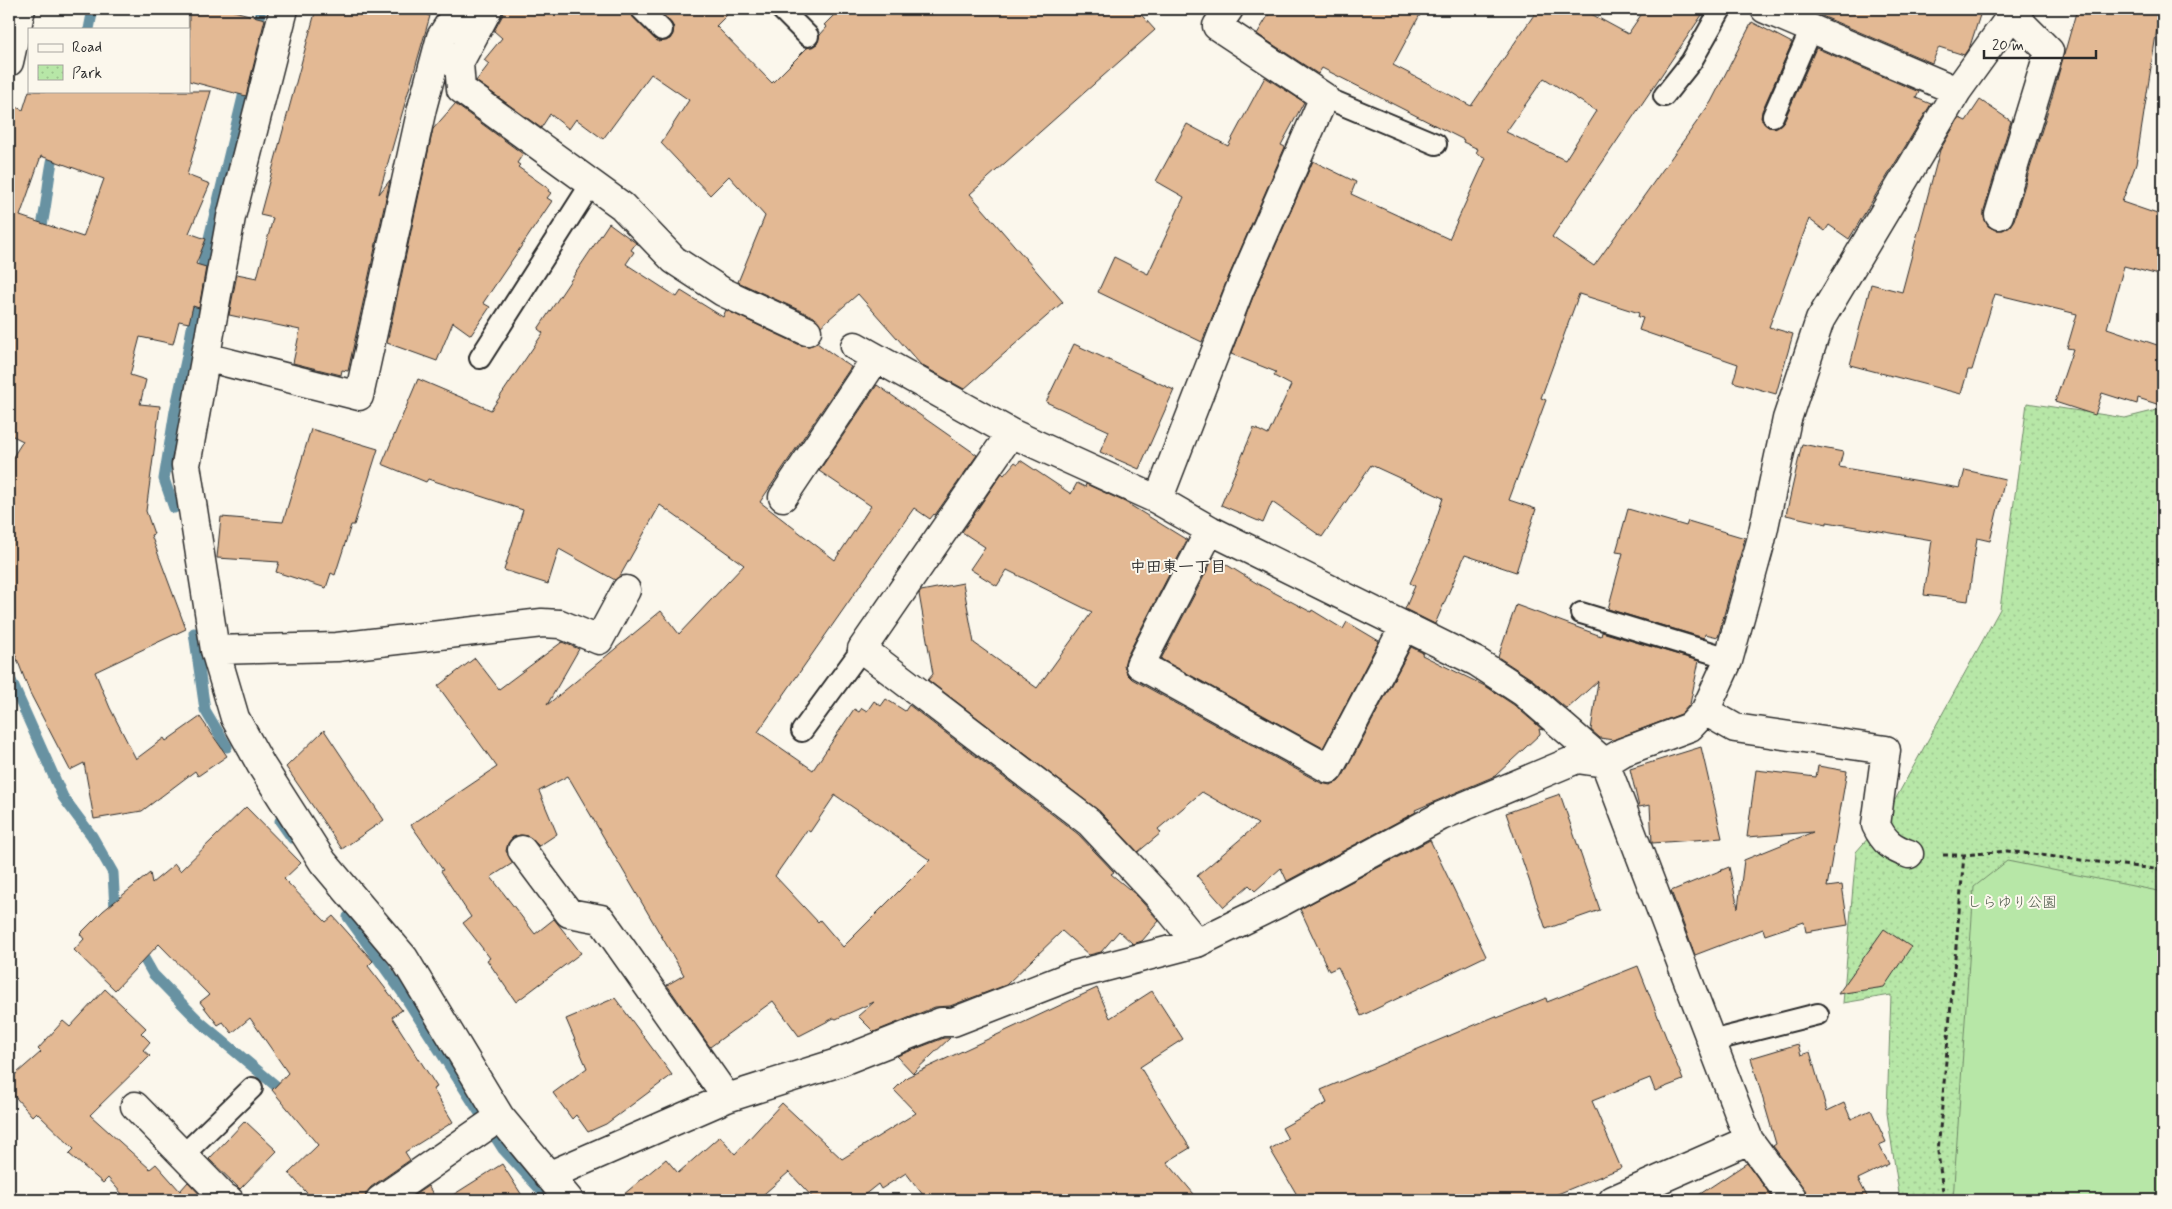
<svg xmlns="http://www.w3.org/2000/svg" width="2172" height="1209" viewBox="0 0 2172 1209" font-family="Mynerve,'Klee One',sans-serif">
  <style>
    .park { fill: url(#park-dots); stroke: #718969 }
    .pitch { fill: #b7e7a7; stroke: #718969 }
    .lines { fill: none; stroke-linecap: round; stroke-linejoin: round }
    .stream { stroke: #6892a2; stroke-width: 11 }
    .building { fill: #e3b994; stroke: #2b2b2b; fill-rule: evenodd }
    .lane-casing { stroke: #2b2b2b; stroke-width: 24 }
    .street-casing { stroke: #2b2b2b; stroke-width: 31 }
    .path { stroke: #2b2b2b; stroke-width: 3; stroke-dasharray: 5 4; stroke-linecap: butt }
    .lane { stroke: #fbf7ec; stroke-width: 20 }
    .street { stroke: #fbf7ec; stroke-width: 28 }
    .labels { text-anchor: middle; stroke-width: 4; stroke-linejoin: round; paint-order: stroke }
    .park-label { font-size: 15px; fill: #4e5a4a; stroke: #fbf7ec }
    .neighbourhood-label { font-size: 16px; font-weight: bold; fill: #2b2b2b; stroke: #fbf7ec }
  </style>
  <defs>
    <pattern id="park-dots" width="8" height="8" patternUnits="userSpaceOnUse" patternTransform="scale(1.25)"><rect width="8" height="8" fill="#b7e7a7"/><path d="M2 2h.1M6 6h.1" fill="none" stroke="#9ec690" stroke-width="1.8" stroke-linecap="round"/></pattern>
  </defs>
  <rect width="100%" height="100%" fill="#fbf7ec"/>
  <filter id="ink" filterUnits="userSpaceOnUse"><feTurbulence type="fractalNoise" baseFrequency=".02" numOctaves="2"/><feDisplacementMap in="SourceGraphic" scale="10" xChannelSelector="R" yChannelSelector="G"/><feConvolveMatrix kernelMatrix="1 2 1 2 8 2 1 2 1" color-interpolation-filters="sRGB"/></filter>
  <g filter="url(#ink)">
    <path class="park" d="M 2027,403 L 2125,418 L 2157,410 L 2163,412 L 2163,1200 L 1900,1200 L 1887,1113 L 1891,995 L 1843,1003 L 1856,852 L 1884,820 L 2000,609 Z"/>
    <path class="pitch" d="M 2007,861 L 2163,892 L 2163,1200 L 1953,1200 L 1974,887 Z"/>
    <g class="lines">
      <path class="stream" d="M 89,29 L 93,9
        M 256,33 L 261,9
        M 39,237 C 48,208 47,175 56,145
        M 174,508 L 164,479 L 175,411 L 187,356 L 205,255 L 247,80
        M 194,633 L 205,710 L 227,747
        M 9,676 L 63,797 L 92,836 L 113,873 L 115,910 L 118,915
        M 280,821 L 292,838
        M 348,917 L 402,992 L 503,1149 L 550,1200
        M 137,946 L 153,974 L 200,1022 L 288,1096"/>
    </g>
    <path class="building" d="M 189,9 L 226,9 L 265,19 L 246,96 L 189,81 Z
      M 316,9 L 428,9 L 427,15 L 430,16 L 379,194 L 390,180 L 348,371 L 342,370 L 341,375 L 293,363 L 300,330 L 229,315 L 237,274 L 257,278 L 273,218 L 260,215 Z
      M 506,9 L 629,9 L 633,17 L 654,38 L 659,42 L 670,39 L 673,34 L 674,27 L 658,9 L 733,9 L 716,26 L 772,83 L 807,48 L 817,44 L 820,35 L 827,27 L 824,25 L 840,9 L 1136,9 L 1155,30 L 970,194 L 1063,302 L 964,389 L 921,365 L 858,294 L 821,326 L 814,317 L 738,282 L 765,216 L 729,176 L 710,195 L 661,143 L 689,100 L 651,74 L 603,139 L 576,119 L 569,129 L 550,114 L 541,128 L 476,81 L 489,64 L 484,60 L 502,38 L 494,31 Z
      M 1272,9 L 1423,9 L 1393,65 L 1471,106 L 1538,9 L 1582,9 L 1628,34 L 1645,9 L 1706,9 L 1552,237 L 1594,266 L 1711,102 L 1752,22 L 1792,43 L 1762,111 L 1761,118 L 1768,127 L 1775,128 L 1784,121 L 1816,48 L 1919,92 L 1916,98 L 1931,104 L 1849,239 L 1829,225 L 1825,231 L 1809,219 L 1769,327 L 1793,334 L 1776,394 L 1733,382 L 1738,364 L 1639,330 L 1643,318 L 1638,317 L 1639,313 L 1579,294 L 1541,398 L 1546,400 L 1509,500 L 1536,509 L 1516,572 L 1465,555 L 1435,624 L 1405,609 L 1415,586 L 1410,583 L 1427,546 L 1443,498 L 1371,465 L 1322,537 L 1272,502 L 1263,523 L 1221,505 L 1254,428 L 1268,435 L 1291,385 L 1274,376 L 1276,372 L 1231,354 L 1253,297 L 1313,161 L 1356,182 L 1351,194 L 1449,239 L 1486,158 L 1476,153 L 1478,149 L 1463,142 L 1464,140 L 1322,68 L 1318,74 L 1257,34 ZM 1544,78 L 1596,111 L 1565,160 L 1506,132 Z
      M 1817,9 L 1982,9 L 1970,46 L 1964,55 L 1939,47 L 1932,63 L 1815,13 Z
      M 2077,9 L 2160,9 L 2136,164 L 2122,202 L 2163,216 L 2163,276 L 2124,266 L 2107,328 L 2163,347 L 2163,406 L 2138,398 L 2137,404 L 2102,393 L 2095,415 L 2055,402 L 2073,349 L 2067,348 L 2077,314 L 1995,294 L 1972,370 L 1968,370 L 1961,394 L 1850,365 L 1871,284 L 1902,292 L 1940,150 L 1959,118 L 1966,121 L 1980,100 L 2011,121 L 1984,210 L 1984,218 L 1988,226 L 1995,230 L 2003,230 L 2010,226 L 2014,220 L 2052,97 Z
      M 1265,77 L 1304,102 L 1281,145 L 1285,147 L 1225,285 L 1202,342 L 1098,292 L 1114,257 L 1148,274 L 1184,197 L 1156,181 L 1187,124 L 1228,146 Z
      M 29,91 L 211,91 L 187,175 L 210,184 L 189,233 L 206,239 L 196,264 L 206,267 L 199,308 L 193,306 L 189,323 L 179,321 L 173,344 L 140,337 L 130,375 L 146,380 L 140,404 L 160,406 L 146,511 L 154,534 L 151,535 L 186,629 L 95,672 L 110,708 L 136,759 L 164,738 L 166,741 L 200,717 L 227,756 L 198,776 L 195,771 L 142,811 L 94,819 L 84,763 L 70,770 L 30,693 L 9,638 L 9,463 L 23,441 L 9,434 L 9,130 L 16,107 L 23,110 ZM 41,156 L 104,179 L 83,237 L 20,216 Z
      M 455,104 L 523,154 L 517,163 L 520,165 L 518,167 L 549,189 L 548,191 L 551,193 L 547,198 L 552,201 L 483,303 L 490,307 L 471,335 L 453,322 L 437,361 L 387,343 L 433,129 Z
      M 609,223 L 636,243 L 631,250 L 634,252 L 626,264 L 677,297 L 681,291 L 723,317 L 726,310 L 800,345 L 809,346 L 817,343 L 851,367 L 760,502 L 835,560 L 871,506 L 819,471 L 877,385 L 977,455 L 935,515 L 934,514 L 930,519 L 914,508 L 758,732 L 813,770 L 854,709 L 859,712 L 862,708 L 867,711 L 874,701 L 881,706 L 886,699 L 905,711 L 909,705 L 1078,834 L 1114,872 L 1111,874 L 1135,894 L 1159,921 L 1142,941 L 1133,944 L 1119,931 L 1101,952 L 1089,955 L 1062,931 L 1006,985 L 950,1006 L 935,1007 L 874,1032 L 858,1016 L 874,1002 L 836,1019 L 834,1018 L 799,1036 L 773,1001 L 710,1047 L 667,985 L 684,975 L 568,776 L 539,791 L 557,834 L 539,846 L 528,836 L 520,835 L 513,837 L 508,843 L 506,851 L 513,863 L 491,877 L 535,934 L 554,919 L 581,953 L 516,1002 L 487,960 L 490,958 L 463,923 L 471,917 L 441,871 L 443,870 L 411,825 L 497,767 L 438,686 L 475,658 L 499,689 L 562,642 L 579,649 L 547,705 L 661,611 L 679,634 L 744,565 L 660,505 L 620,576 L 615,580 L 559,549 L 548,584 L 504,570 L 523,510 L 428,479 L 426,482 L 382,464 L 418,379 L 491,410 L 543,333 L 538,329 ZM 835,795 L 930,860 L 843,947 L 820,920 L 818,922 L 775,876 L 807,830 L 810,832 Z
      M 1074,344 L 1174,390 L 1139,469 L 1100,452 L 1109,431 L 1046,402 Z
      M 311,429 L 378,449 L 354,525 L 351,525 L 335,575 L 331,573 L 326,588 L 276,572 L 279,562 L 217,558 L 221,517 L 283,522 Z
      M 1802,444 L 1843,452 L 1839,467 L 1960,488 L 1965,470 L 2005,479 L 1990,541 L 1977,538 L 1968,601 L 1924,595 L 1932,540 L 1827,522 L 1827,524 L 1786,515 Z
      M 1020,460 L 1071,494 L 1077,483 L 1085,487 L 1086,484 L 1125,502 L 1187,540 L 1126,658 L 1124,666 L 1127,674 L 1132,679 L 1321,783 L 1330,785 L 1338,782 L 1343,776 L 1411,647 L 1423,653 L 1422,655 L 1487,687 L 1514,705 L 1543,730 L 1539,729 L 1540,734 L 1495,776 L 1415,810 L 1416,812 L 1287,881 L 1281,868 L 1255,891 L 1249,885 L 1224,907 L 1197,876 L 1258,824 L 1202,792 L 1158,829 L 1161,833 L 1138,852 L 1098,810 L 928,680 L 933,674 L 919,594 L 921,591 L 963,583 L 974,643 L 1037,688 L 1092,612 L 1007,570 L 997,586 L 970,569 L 985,547 L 962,532 L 1002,473 L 1004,475 L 1015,462 L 1018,464 Z
      M 1628,509 L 1686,526 L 1688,521 L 1745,538 L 1718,637 L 1705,634 L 1704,638 L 1608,609 L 1623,553 L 1616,552 Z
      M 1214,557 L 1258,584 L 1311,612 L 1312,610 L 1343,629 L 1347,622 L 1379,641 L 1323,748 L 1161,659 Z
      M 1516,605 L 1601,636 L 1602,632 L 1699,661 L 1690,704 L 1681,714 L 1613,740 L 1600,738 L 1591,730 L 1598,681 L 1567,709 L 1533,680 L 1498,657 Z
      M 324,730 L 384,820 L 342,849 L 286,767 Z
      M 1701,747 L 1722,838 L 1652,843 L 1650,805 L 1639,807 L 1630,769 Z
      M 1818,766 L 1847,771 L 1827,887 L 1842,885 L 1848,925 L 1806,932 L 1804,922 L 1765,935 L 1763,929 L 1695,955 L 1671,891 L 1729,867 L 1738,908 L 1744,860 L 1813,832 L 1747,837 L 1756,770 L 1816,777 Z
      M 1560,794 L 1600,910 L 1546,929 L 1506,813 Z
      M 246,807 L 301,863 L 284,879 L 326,922 L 333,916 L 373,961 L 368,966 L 402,1010 L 392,1017 L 437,1087 L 433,1089 L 453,1122 L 405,1152 L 410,1160 L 371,1187 L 366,1193 L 365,1200 L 313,1200 L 289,1173 L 318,1145 L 272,1090 L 288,1073 L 250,1018 L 232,1033 L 223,1022 L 218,1025 L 200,1002 L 209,995 L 159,944 L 115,990 L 74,950 L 84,939 L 80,934 L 103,911 L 150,873 L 152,883 L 175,864 L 180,871 Z
      M 1430,840 L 1486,956 L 1361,1016 L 1338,967 L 1329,971 L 1300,909 Z
      M 1884,929 L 1911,947 L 1884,987 L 1838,994 Z
      M 1638,966 L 1683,1080 L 1655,1091 L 1650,1078 L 1592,1101 L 1621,1168 L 1543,1200 L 1300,1200 L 1270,1149 L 1288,1139 L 1282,1128 L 1327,1103 L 1321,1090 L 1496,1016 L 1497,1018 L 1546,998 L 1547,1002 Z
      M 1097,988 L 1110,1018 L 1152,991 L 1183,1039 L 1140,1067 L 1190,1148 L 1167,1162 L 1199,1200 L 927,1200 L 906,1173 L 881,1189 L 878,1184 L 858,1200 L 815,1200 L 789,1172 L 757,1200 L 617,1200 L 666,1159 L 678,1173 L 720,1136 L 735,1154 L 782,1103 L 842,1159 L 916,1113 L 894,1090 L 907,1077 Z
      M 105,989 L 146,1028 L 141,1033 L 150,1042 L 143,1050 L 150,1056 L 90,1115 L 150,1169 L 156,1164 L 180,1191 L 188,1182 L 205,1200 L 115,1200 L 122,1194 L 108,1178 L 103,1183 L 69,1154 L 74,1149 L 36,1112 L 32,1116 L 9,1090 L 9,1080 L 41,1052 L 38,1049 L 63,1021 L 70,1027 Z
      M 615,998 L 672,1075 L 606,1124 L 588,1132 L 576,1115 L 572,1119 L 553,1093 L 587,1068 L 566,1019 Z
      M 944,1038 L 950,1038 L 913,1073 L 897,1056 Z
      M 1798,1044 L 1801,1055 L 1810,1052 L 1827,1111 L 1844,1103 L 1851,1119 L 1871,1110 L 1886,1142 L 1879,1145 L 1889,1164 L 1858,1179 L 1869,1200 L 1808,1200 L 1806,1191 L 1773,1146 L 1776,1144 L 1751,1058 Z
      M 245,1121 L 277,1151 L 240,1189 L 209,1159 Z
      M 1747,1163 L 1774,1200 L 1691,1200 Z
      M 502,1164 L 525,1200 L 445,1200 Z
      M 428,1186 L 437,1200 L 407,1200 Z"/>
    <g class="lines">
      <g class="lane-casing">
        <path id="lane" d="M 641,9 L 662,30
          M 781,9 L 808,36
          M 1664,96 L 1691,62 L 1721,9
          M 1324,97 L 1436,144
          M 1773,116 L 1811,29
          M 480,358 L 591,184
          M 1581,613 L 1729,658
          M 802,731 L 862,649
          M 1711,1041 L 1818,1014
          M 183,1155 L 252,1088"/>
      </g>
      <g class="street-casing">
        <path id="street" d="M 284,9 L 231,217 L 186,465 L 215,650 L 235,718 L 261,765 L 323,862 L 404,958 L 500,1117 L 569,1200
          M 488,9 L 459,63 L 461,89 L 622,206 L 674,260 L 723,292 L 807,331
          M 1765,9 L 1957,91
          M 9,62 L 21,9
          M 1999,215 L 2049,51 L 2012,14
          M 855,346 L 1011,433 L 1158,500 L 1210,530 L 1477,662 L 1523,692 L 1605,763 L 1749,1140 L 1793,1200
          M 205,361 L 217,360 L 359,396 L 422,108 L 441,37 L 459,9
          M 1011,433 L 862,649 L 1089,822 L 1160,898 L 1197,943
          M 783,497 L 876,358
          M 1158,500 L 1239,291 L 1324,97 L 1217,26 L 1229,9
          M 1210,530 L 1140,665 L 1329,769 L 1404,627
          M 215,650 L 337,647 L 542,623 L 560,624 L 599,640 L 626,590
          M 1705,711 L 1735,728 L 1886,750 L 1876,825 C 1884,842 1892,848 1909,854
          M 522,850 L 569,913 L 601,919 L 727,1098
          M 135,1106 L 224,1197 L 229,1200
          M 548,1176 L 727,1098 L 837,1063 L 941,1022 L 953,1022 L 1071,976 L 1197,943 L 1283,901 L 1441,816 L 1577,759 L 1605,763 L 1623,752 L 1690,727 L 1705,711 L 1728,661 L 1761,541 L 1787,419 L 1820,320 L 1957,91 L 2016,9
          M 380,1200 L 500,1117
          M 1613,1200 L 1749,1140"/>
      </g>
      <path class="path" d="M 1943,855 L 1964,855 L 2007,851 L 2163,870
        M 1944,1200 L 1938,1152 L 1964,855"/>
      <use href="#lane" class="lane"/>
      <use href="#street" class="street"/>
    </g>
  </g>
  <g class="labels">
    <g class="park-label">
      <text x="2012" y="907">しらゆり公園</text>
    </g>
    <g class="neighbourhood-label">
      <text x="1178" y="572">中田東一丁目</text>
    </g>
  </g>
  <rect width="2172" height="1209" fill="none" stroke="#fbf7ec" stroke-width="30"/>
  <rect x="15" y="15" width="2142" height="1179" fill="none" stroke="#2b2b2b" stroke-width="2" filter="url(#ink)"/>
  <rect x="28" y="28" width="162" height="65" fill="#fbf7ec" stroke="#a8a59f"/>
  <rect x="38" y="44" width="25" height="8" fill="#fbf7ec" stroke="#a8a59f"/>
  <text x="72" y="52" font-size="15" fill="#2b2b2b">Road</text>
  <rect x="38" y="65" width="25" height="15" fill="url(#park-dots)" stroke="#a8a59f"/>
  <text x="72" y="78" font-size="15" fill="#2b2b2b">Park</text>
  <path d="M1984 50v8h112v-8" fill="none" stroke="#2b2b2b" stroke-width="2.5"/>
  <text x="1992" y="50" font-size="15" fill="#2b2b2b" stroke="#fbf7ec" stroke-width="4" paint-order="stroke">20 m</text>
</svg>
